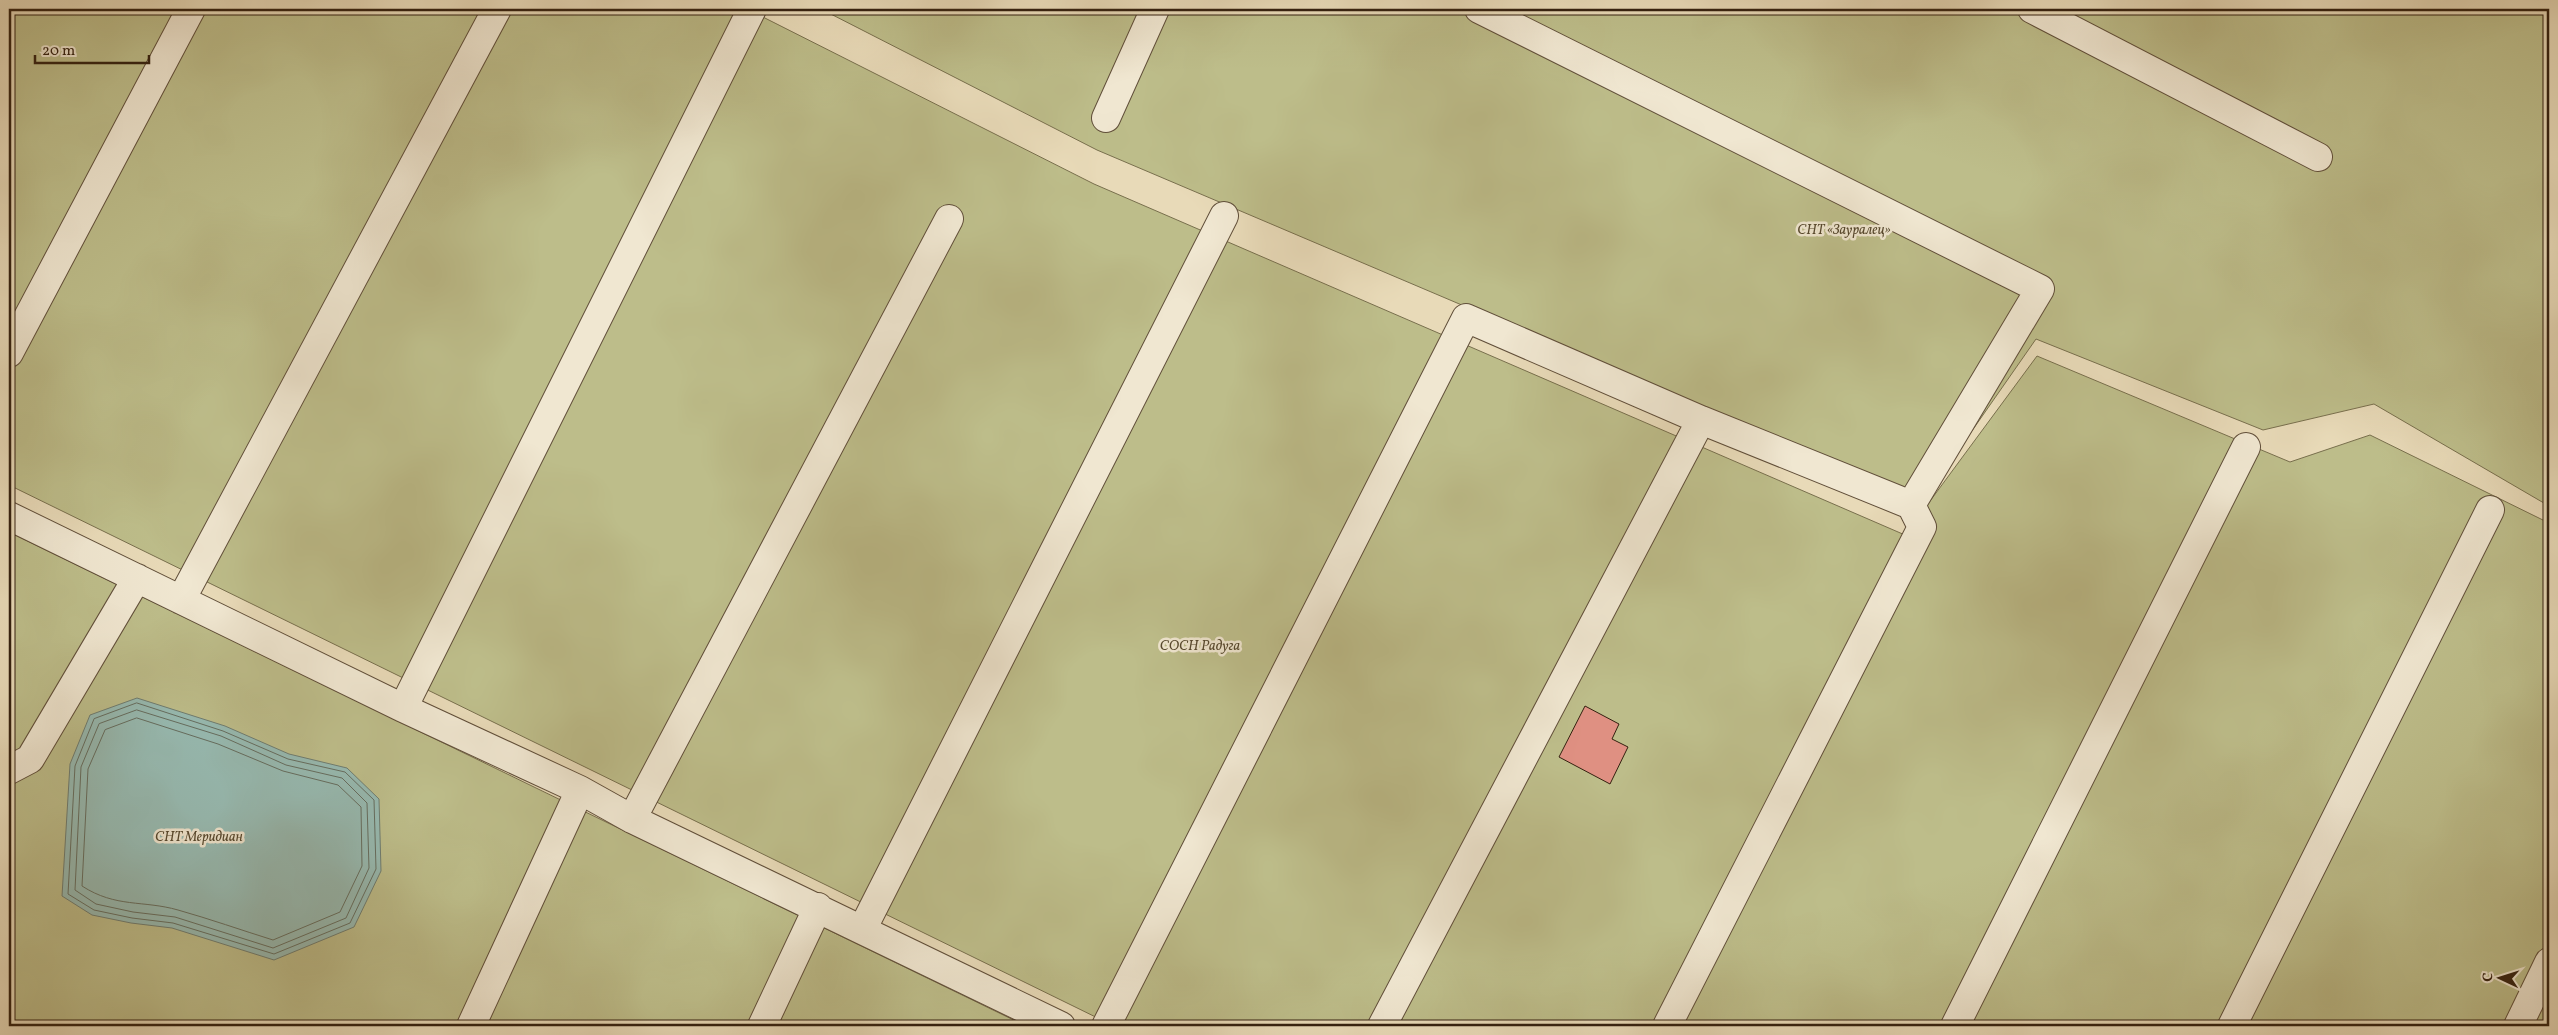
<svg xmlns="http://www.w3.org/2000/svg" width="2558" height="1035" viewBox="0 0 2558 1035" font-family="Vollkorn,serif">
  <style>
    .green { fill: #bdbd8a; stroke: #786f4d }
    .water { fill: #97bab1; stroke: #6f7d71 }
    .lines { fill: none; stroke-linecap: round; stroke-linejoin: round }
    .shore { stroke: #666e60; stroke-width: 1 }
    .building { fill: #df9082; stroke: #342110 }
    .minor-casing { stroke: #614f3a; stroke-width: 30 }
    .minor { stroke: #f0e7d1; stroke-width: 28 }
    .labels { text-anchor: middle; stroke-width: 5; stroke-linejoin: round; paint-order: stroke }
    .park-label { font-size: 14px; font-style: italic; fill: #56482e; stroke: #f0e7d1 }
  </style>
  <rect width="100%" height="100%" fill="#e8dab8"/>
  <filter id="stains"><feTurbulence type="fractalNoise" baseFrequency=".004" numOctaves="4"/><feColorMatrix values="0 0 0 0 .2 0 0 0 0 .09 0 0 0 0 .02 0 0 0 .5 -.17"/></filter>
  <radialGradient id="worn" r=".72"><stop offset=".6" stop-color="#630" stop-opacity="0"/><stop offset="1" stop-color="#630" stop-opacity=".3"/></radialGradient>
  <path class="green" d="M 9,9 L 747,9 L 1094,184 L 1905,535 L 2037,356 L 2290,462 L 2370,435 L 2549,523 L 2549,1026 L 1114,1026 L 9,485 Z
    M 821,9 L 2549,9 L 2549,506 L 2374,404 L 2263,430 L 2036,339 L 1923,501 L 1097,150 Z
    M 9,532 L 1026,1026 L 9,1026 Z"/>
  <path class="water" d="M 137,698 L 225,726 L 289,754 L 347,768 L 379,799 L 381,871 L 354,927 L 274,960 L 172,928 L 131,923 L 92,915 L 62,896 L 70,764 L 90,715 Z"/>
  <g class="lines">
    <path class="shore" d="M 137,703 L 223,731 L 288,759 L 345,772 L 374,800 L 376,869 L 350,923 L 274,954 L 173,923 L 132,918 L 94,910 L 68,894 L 75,766 L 94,719 Z
      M 137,710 L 221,736 L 286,765 L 342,778 L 367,803 L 369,868 L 346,918 L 273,948 L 175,917 L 133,912 L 96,904 L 75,890 L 81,767 L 99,724 Z
      M 137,718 L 218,744 L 283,771 L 338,785 L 361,807 L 362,866 L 340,912 L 273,940 C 241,930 210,919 178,910 C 143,900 116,908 82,886 L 88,769 L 105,730 Z"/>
  </g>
  <path class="building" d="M 1585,706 L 1619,724 L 1612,739 L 1628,747 L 1610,784 L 1559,757 Z"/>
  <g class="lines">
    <g class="minor-casing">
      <path id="minor" d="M 1479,9 L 2040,289 L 1911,505
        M 2032,9 L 2318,157
        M 1106,118 L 1155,9
        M 9,353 L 191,9
        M 9,516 L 403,708 L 580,790 L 632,819 L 1061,1026
        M 181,600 L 497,9
        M 403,708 L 752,9
        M 9,770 L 30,759 L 137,578
        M 632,819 L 949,219
        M 862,930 L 1224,216
        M 471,1026 L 580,790
        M 762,1026 L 818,907
        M 1106,1026 L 1466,318 L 1701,420 L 1911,505 L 1922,527 L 1667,1026
        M 1382,1026 L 1701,420
        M 1955,1026 L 2246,447
        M 2232,1026 L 2490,510
        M 2518,1026 L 2549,962"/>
    </g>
    <use href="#minor" class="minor"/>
  </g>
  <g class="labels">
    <g class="park-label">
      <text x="1844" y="234">СНТ «Зауралец»</text>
      <text x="1200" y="650">СОСН Радуга</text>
      <text x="199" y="841">СНТ Меридиан</text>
    </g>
  </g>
  <rect width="2558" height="1035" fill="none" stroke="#e8dab8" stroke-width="30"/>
  <rect x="10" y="10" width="2538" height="1015" fill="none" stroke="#342110" stroke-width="2.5"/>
  <rect x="15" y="15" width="2528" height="1005" fill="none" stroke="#342110"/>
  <g transform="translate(2500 978) rotate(274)" stroke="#f0e7d1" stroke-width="4" paint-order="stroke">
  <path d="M0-4L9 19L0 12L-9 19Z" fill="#342110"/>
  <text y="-8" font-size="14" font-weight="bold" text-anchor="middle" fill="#342110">С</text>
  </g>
  <path d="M35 55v8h114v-8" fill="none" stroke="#342110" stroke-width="2.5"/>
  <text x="42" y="55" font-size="15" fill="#342110" stroke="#f0e7d1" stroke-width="4" paint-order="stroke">20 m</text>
  <rect width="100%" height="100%" filter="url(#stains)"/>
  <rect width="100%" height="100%" fill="url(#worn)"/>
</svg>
